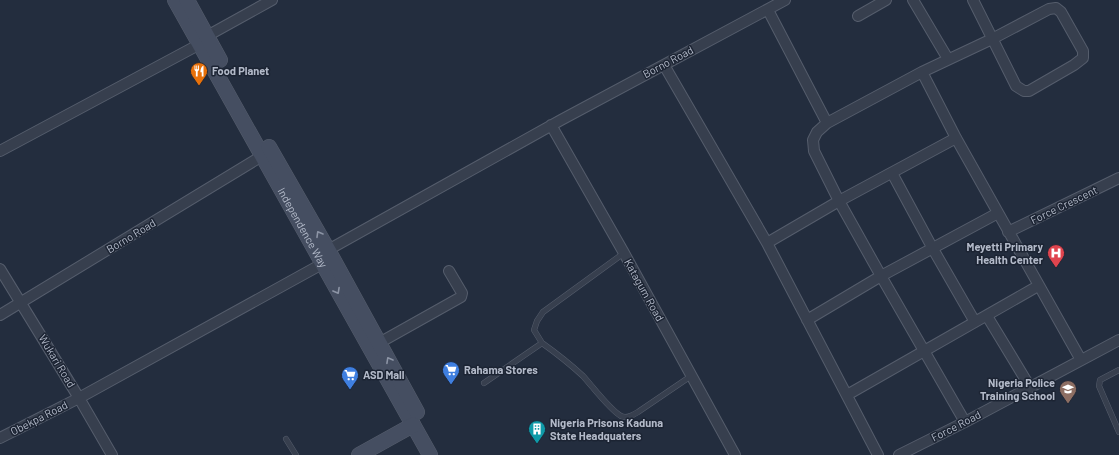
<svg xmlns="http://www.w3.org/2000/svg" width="1119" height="455" viewBox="0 0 1119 455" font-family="Barlow,sans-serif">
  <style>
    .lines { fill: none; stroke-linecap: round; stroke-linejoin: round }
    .lane-casing { stroke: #555d6c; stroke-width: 6 }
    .street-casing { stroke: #555d6c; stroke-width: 12 }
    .secondary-casing { stroke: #555d6c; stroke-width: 16 }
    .lane { stroke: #373f4e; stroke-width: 5 }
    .street { stroke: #373f4e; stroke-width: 10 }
    .secondary { stroke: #454e61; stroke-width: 15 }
    .oneway { stroke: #8c94a5 }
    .labels { text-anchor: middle; stroke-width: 3; stroke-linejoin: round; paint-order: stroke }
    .street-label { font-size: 11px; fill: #b3bac9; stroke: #1c2433 }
    .poi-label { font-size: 11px; font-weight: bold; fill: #b3bac9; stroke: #1c2433; text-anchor: start }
  </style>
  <rect width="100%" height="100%" fill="#232d3e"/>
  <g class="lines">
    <g class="lane-casing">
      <path id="lane" d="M 542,343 C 556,353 570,364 583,376 C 592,386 611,411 621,416 C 627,419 633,415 638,412 L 691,376
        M 1119,370 L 1100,380 L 1099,386 L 1119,432
        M 484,383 L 542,343 L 534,330 L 537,321 L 543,312 L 624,253
        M 286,439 L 296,455"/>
    </g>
    <g class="street-casing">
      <path id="street" d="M 913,0 L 948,59
        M 768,10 L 827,123
        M 858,16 L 886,0
        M 207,36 L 272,0
        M 664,65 L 767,243 L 878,455
        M 922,72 L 956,138 L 1081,360
        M 551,125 L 624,253 L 735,455
        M 0,151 L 200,44
        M 892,173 L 933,249 L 975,322
        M 1008,232 L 1119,178
        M 767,243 L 839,201 L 956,138
        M 328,250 L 561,120 L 785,0
        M 0,269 L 79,398 L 112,455
        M 0,315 L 262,156
        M 987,316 L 1030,387
        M 807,320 L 881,276 L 998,213
        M 379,343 L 461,297 L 462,293 L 449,271
        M 847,395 L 1038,286
        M 965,422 L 881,276 L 839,201 L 814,151 L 813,140 L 817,132 L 827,123 L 922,72 L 992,39 L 1049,9 L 1056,8 L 1061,12 L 1083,51 L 1083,58 L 1074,65 L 1029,91 L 1024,91 L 1016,86 L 973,0
        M 0,438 L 79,398 L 322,264
        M 899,455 L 965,422 L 1119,340"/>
    </g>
    <g class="secondary-casing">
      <g id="secondary">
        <path id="s1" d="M 175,0 L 430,455"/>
        <path d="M 187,0 L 220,60"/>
        <path d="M 269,147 L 328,250 L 417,412"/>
        <path d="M 359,455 L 413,425"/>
      </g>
    </g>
    <use href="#lane" class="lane"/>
    <use href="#street" class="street"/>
    <use href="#secondary" class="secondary"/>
  </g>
  <defs><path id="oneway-chevron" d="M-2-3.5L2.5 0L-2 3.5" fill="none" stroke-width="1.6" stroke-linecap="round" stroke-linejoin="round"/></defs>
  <g class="oneway">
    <use href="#oneway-chevron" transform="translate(319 234) rotate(-120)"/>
    <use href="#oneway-chevron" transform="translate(337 291) rotate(61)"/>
    <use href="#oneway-chevron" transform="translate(389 360) rotate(-119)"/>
  </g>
  <defs>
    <g id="restaurant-pin" transform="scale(0.9)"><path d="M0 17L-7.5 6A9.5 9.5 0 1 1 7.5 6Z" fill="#e8710a" stroke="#1c2433"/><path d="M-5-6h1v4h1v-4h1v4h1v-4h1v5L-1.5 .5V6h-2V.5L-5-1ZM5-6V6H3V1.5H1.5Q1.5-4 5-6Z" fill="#fff"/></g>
    <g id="hospital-pin" transform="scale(0.9)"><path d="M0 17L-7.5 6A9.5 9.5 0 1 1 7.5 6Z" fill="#e0444e" stroke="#1c2433"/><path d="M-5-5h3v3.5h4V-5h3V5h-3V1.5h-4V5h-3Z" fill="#fff"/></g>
    <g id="supermarket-pin" transform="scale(0.9)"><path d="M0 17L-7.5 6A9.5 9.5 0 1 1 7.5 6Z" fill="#3f7fe0" stroke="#1c2433"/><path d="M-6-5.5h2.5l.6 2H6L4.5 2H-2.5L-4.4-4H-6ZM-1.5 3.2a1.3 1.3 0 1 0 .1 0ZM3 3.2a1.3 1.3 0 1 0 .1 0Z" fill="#fff"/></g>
    <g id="university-pin" transform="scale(0.9)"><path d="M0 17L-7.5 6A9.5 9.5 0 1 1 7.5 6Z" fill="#8d6e63" stroke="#1c2433"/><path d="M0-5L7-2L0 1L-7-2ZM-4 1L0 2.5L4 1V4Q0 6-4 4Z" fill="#fff"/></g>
    <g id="building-pin" transform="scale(0.9)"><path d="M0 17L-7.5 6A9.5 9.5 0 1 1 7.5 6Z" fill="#0f9aa8" stroke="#1c2433"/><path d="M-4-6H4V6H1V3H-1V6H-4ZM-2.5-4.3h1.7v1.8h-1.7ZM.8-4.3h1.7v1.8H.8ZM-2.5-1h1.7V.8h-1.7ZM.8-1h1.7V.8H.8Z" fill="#fff"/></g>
  </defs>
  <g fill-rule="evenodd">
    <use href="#restaurant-pin" x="199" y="71"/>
    <use href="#hospital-pin" x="1056" y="253"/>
    <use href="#supermarket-pin" x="451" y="370"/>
    <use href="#supermarket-pin" x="350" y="375"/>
    <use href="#university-pin" x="1068" y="389"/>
    <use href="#building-pin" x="537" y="429"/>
  </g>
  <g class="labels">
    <g class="street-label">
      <text transform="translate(668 62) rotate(-28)" y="4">Borno Road</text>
      <text transform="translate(1064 205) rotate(-26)" y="4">Force Crescent</text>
      <text dy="4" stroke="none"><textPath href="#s1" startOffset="261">Independence Way</textPath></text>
      <text transform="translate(131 236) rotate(-31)" y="4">Borno Road</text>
      <text transform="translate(644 290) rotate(61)" y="4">Katagum Road</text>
      <text transform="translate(57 361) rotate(59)" y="4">Wukari Road</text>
      <text transform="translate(39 418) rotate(-27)" y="4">Obekpa Road</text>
      <text transform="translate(956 426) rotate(-27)" y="4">Force Road</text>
    </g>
    <g class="poi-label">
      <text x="212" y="75">Food Planet</text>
      <text x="1043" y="251" text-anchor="end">Meyetti Primary<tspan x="1043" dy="13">Health Center</tspan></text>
      <text x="464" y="374">Rahama Stores</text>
      <text x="363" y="379">ASD Mall</text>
      <text x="1055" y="387" text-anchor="end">Nigeria Police<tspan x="1055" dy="13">Training School</tspan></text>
      <text x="550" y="427">Nigeria Prisons Kaduna<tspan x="550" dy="13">State Headquaters</tspan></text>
    </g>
  </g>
</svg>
